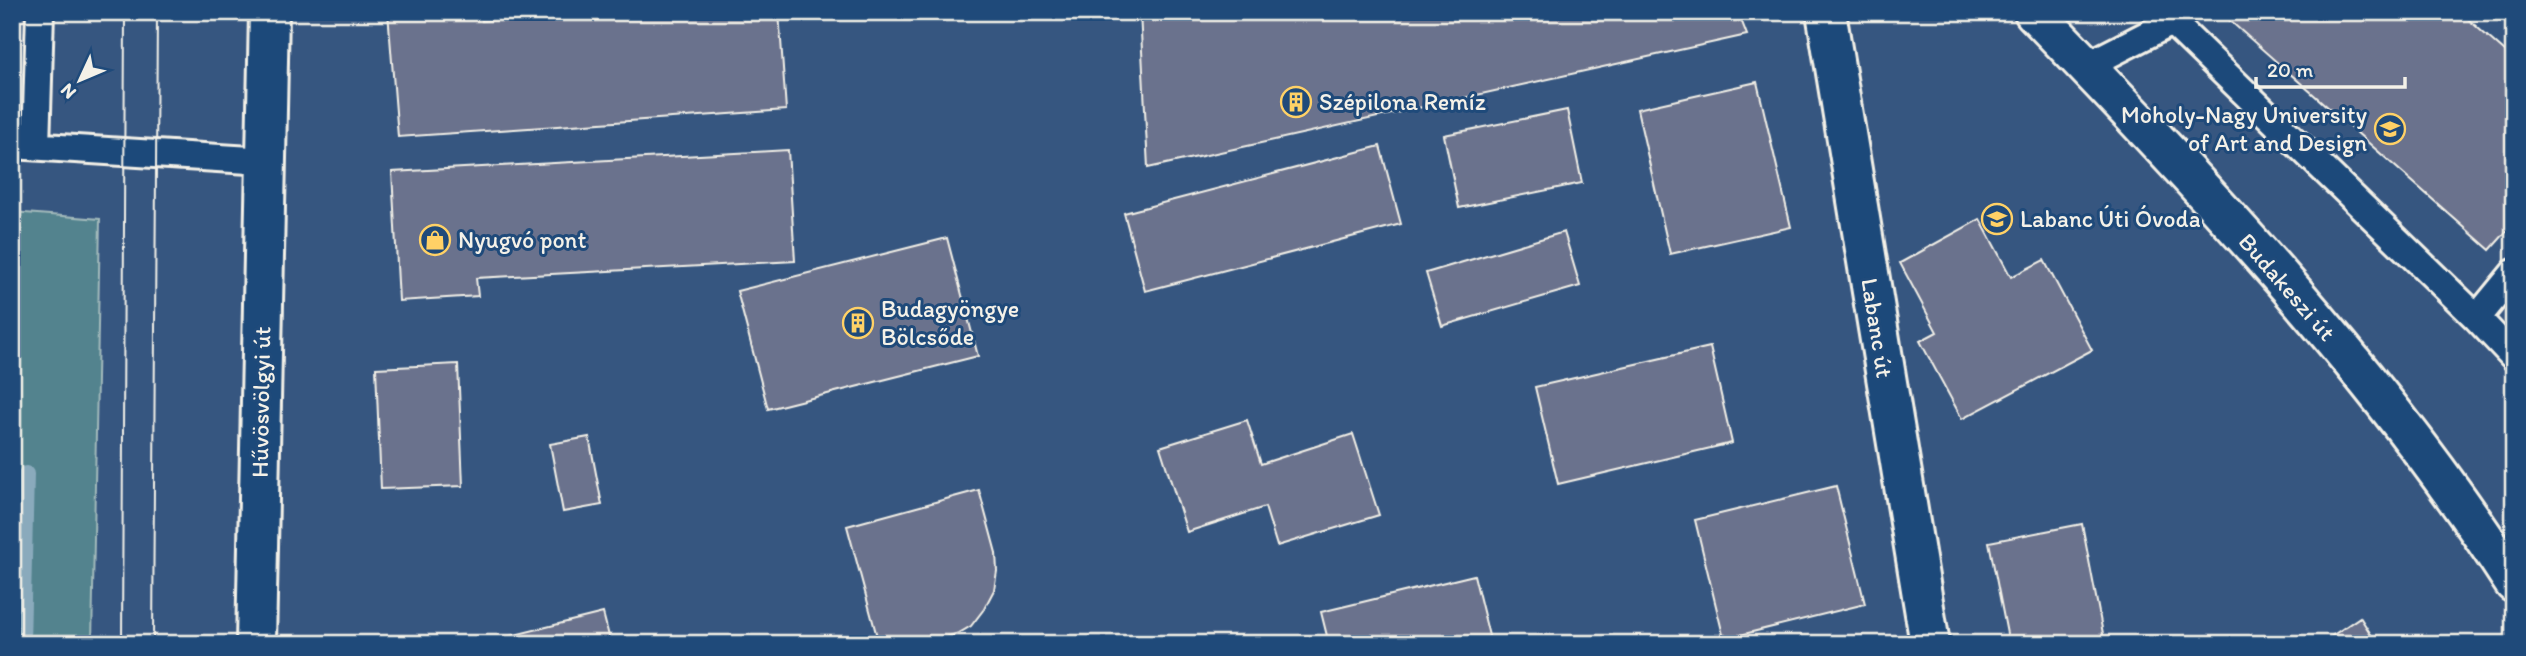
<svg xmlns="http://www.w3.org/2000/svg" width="2526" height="656" viewBox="0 0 2526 656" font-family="Itim,sans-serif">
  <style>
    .green { fill: #52838e; stroke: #a3babb; stroke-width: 2 }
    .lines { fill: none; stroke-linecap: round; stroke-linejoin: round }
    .stream { stroke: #8aaabc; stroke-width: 16 }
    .building { fill: #6b728d; stroke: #f4f1e8; stroke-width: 2 }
    .service-casing { stroke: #f4f1e8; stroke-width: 32 }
    .minor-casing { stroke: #f4f1e8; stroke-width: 44 }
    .secondary-casing { stroke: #f4f1e8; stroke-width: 44 }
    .service { stroke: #1f4a7a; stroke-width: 26 }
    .minor { stroke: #1f4a7a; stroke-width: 38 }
    .secondary { stroke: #1f4a7a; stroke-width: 38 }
    .tram { stroke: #f4f1e8; stroke-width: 2 }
    .labels { text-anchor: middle; stroke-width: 6; stroke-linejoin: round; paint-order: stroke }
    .poi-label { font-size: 24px; fill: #f4f1e8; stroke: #1f4a7a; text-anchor: start }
    .street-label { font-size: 24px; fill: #f4f1e8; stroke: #1f4a7a }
  </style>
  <rect width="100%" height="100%" fill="#365680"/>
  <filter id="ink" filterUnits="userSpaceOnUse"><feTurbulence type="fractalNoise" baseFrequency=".0143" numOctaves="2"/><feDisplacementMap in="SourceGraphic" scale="14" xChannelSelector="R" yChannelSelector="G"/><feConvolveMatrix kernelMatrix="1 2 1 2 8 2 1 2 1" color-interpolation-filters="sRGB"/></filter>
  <g filter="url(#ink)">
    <path class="green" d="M 12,212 L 100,219 L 92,644 L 12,644 Z"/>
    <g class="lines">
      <path class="stream" d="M 22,644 L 26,474"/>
    </g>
    <path class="building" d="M 388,12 L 481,12 L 482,21 L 603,12 L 779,12 L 786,110 L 398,137 Z
      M 892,12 L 982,12 L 982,14 L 892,17 Z
      M 1140,12 L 1738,12 L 1747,35 L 1148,168 Z
      M 2220,12 L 2460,12 L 2514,60 L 2514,223 L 2490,250 Z
      M 1757,82 L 1791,227 L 1670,254 L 1637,109 Z
      M 1567,110 L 1582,183 L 1459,208 L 1444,135 Z
      M 1380,146 L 1401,224 L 1145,291 L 1124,213 Z
      M 788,150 L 795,261 L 476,278 L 478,296 L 399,301 L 392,172 Z
      M 1980,219 L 2011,277 L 2044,260 L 2092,350 L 1962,419 L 1920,341 L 1937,332 L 1900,263 Z
      M 1564,232 L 1580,286 L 1442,326 L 1426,273 Z
      M 947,238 L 978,356 L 768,409 L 737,291 Z
      M 1710,347 L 1732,443 L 1558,484 L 1535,387 Z
      M 458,364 L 463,486 L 381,489 L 376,368 Z
      M 1247,420 L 1261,464 L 1353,434 L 1379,515 L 1277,546 L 1265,507 L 1187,532 L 1160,447 Z
      M 589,437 L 602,505 L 563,512 L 550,444 Z
      M 1836,486 L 1865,604 L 1724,639 L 1695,520 Z
      M 979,490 L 996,553 L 997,571 L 994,590 L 984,609 L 971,626 L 959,633 L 924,644 L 879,644 L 847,526 Z
      M 2082,524 L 2105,644 L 2009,644 L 1989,542 Z
      M 1474,575 L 1491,644 L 1329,644 L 1321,612 Z
      M 603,613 L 611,644 L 478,644 Z
      M 2360,617 L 2377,644 L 2320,644 Z"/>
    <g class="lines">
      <g class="service-casing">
        <path id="service" d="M 2086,66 L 2172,22 L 2477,318
          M 12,145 L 266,161
          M 36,146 L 40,12
          M 2514,273 L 2477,318 L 2514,357"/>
      </g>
      <g class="minor-casing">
        <path id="minor" d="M 1826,12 L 1930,644"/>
      </g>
      <g class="secondary-casing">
        <path id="secondary" d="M 2034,12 C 2206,190 2380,374 2514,583
          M 256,644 L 269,12"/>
      </g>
      <use href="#service" class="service"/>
      <use href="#minor" class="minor"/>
      <use href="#secondary" class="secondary"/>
      <path class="tram" d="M 122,644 L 125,12
        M 153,644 L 157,12"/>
    </g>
  </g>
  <defs>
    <g id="building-ring" transform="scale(1.575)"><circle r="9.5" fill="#1f4a7a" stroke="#ffd166" stroke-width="1.5"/><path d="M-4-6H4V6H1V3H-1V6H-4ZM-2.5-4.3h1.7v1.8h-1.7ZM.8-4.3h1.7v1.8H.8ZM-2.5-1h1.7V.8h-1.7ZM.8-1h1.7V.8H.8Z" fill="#ffd166"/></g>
    <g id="university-ring" transform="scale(1.575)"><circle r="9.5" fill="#1f4a7a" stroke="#ffd166" stroke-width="1.5"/><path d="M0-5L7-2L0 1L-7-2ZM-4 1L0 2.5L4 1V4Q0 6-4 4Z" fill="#ffd166"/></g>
    <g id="school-ring" transform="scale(1.575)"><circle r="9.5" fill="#1f4a7a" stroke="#ffd166" stroke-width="1.5"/><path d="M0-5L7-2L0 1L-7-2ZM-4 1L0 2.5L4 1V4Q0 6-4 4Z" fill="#ffd166"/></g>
    <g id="shop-ring" transform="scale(1.575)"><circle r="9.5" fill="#1f4a7a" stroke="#ffd166" stroke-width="1.5"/><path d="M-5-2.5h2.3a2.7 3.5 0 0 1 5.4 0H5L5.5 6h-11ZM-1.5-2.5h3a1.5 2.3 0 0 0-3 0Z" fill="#ffd166"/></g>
  </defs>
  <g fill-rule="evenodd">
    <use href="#building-ring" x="1296" y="102"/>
    <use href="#university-ring" x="2390" y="129"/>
    <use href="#school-ring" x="1997" y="219"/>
    <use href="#shop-ring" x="435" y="240"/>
    <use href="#building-ring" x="858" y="323"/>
  </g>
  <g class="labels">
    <g class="poi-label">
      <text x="1319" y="110">Szépilona Remíz</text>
      <text x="2367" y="123" text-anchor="end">Moholy-Nagy University<tspan x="2367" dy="28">of Art and Design</tspan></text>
      <text x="2020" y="227">Labanc Úti Óvoda</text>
      <text x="458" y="248">Nyugvó pont</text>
      <text x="881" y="317">Budagyöngye<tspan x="881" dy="28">Bölcsőde</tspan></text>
    </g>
    <g class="street-label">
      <text transform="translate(2287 287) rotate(49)" y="8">Budakeszi út</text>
      <text transform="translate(1877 328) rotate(81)" y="8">Labanc út</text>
      <text transform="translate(261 402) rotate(-89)" y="8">Hűvösvölgyi út</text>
    </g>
  </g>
  <rect width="2526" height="656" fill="none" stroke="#1f4a7a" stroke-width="42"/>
  <rect x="21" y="21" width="2484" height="614" fill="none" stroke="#f4f1e8" stroke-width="2.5" filter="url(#ink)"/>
  <g transform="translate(80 80) rotate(226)" stroke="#1f4a7a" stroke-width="5" paint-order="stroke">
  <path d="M0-5L12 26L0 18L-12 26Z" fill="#f4f1e8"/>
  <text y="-10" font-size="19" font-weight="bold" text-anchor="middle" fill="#f4f1e8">N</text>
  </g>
  <path d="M2256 77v10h149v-10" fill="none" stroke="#f4f1e8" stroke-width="3.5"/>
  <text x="2267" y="77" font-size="21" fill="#f4f1e8" stroke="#1f4a7a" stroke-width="5" paint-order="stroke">20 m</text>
</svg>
